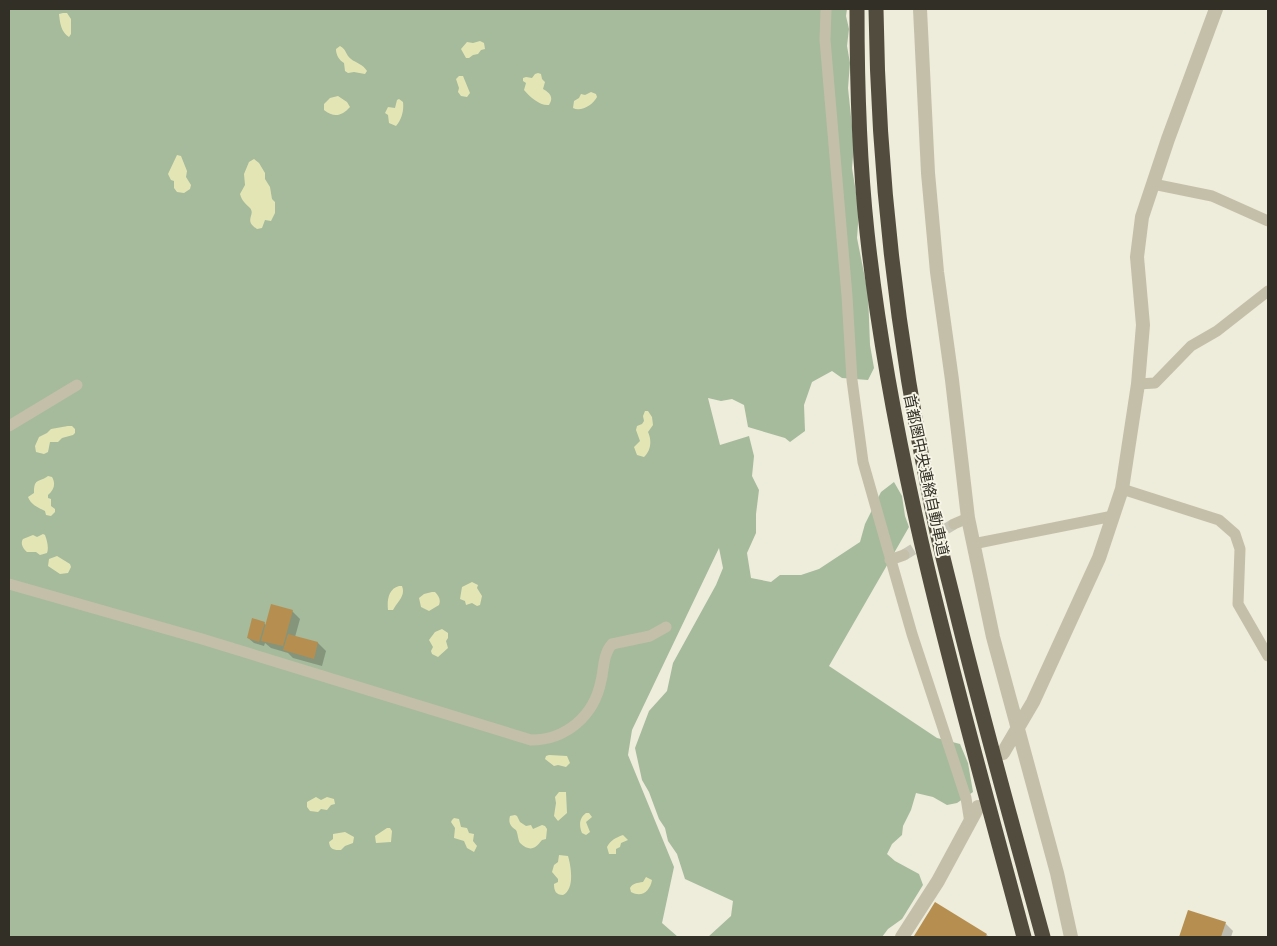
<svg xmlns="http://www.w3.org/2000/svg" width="1277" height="946" viewBox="0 0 1277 946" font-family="Ubuntu,'Noto Sans JP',sans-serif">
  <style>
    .green { fill: #a5bb9c }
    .sand { fill: #e4e5b5 }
    .shadow { fill: #0003 }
    .building { fill: #b68f50 }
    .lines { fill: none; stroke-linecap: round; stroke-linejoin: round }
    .minor-tunnel { stroke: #c8c6b6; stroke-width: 11; stroke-dasharray: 11 5.5; stroke-linecap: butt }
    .minor { stroke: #c4bfa8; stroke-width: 11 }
    .tertiary { stroke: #c4bfa8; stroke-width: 14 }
    .motorway { stroke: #524c3f; stroke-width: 15 }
    .labels { text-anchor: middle; stroke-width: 4; stroke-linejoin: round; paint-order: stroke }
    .street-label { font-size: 15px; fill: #322f27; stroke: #f6f5e6 }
  </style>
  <rect width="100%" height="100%" fill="#eeecda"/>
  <path class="green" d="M 9,9 L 847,9 L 846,16 L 849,29 L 847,46 L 850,63 L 848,88 L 854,145 L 852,168 L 859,211 L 857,238 L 868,293 L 870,345 L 874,368 L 868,380 L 842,378 L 832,371 L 812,382 L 804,405 L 805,431 L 790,442 L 785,438 L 748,427 L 744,405 L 732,399 L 721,401 L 708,398 L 720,445 L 749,436 L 754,456 L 752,476 L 759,490 L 756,514 L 756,533 L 747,553 L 751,578 L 771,582 L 780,575 L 801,575 L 819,569 L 860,542 L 865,524 L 881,492 L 894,482 L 902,496 L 905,516 L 909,527 L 829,666 L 937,738 L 960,744 L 968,763 L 973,792 L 957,803 L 947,805 L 933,797 L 916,793 L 911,810 L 903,826 L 902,835 L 892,844 L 887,854 L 895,861 L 919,874 L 923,885 L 902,919 L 888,929 L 882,937 L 708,937 L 731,916 L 733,901 L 685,879 L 677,854 L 668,841 L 665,828 L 659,819 L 649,792 L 642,780 L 635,748 L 649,711 L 667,691 L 673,663 L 716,585 L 723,568 L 719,548 L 632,730 L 628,755 L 674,867 L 662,923 L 678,937 L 9,937 Z"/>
  <path class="sand" d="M 63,13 L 67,13 L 71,19 L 71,34 L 69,37 C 61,32 60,23 59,14 Z
    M 480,41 L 484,43 L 485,49 L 481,50 L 478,54 L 473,55 L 469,58 L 466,58 L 461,49 L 467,42 L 473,43 Z
    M 340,46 C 347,50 345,54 351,59 C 356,63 363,64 367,71 L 365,74 L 354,72 L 348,73 L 345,71 L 344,63 C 339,60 336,55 336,49 Z
    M 538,73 L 541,74 L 542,79 L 545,82 L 543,89 C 550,93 554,97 549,105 C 540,106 530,97 524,90 L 526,83 L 523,81 L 523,78 L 526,77 L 532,78 L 535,74 Z
    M 459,76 L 463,76 L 470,93 L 467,97 L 461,96 L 458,92 L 459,88 L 456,79 Z
    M 591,92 L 596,94 L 597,97 C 593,105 581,112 573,108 L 574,101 L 579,98 L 581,94 L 585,95 Z
    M 338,96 L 347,102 L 350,107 C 342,116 334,118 324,110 L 324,104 L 330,98 Z
    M 399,99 L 403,102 C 404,110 402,119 396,126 L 389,123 L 388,115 L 385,113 L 388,107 L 395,108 L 397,100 Z
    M 177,155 L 181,156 L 187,171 L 186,177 L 191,185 L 190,189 L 184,193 L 177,192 L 174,188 L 174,181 L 171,180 L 168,174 Z
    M 254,159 L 259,163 L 265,173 L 265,179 L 270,187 L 272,199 L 275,202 L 275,213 L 271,221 L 265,220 L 262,228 L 257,229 C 243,220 256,215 250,208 C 245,203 242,201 240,194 L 245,185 L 244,174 L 249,162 Z
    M 645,411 L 648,411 L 652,417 L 653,425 L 648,432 C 652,440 651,451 644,457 L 637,455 L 634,447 L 640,441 L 636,430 L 637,426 L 642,424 L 644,421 L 643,416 Z
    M 68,426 L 72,426 L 75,429 L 75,433 L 73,435 L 62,438 L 58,442 L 50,442 L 48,452 L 44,454 L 36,452 L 35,446 L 39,437 L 47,433 L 51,429 Z
    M 48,476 L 52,477 C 56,484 54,490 48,495 L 48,498 L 51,499 L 51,506 L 55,509 L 55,512 L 51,516 L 46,515 L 45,511 C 39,508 31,505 28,497 L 34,493 C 34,478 38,483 48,476 Z
    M 43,534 L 45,535 C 47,540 49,548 47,553 L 40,555 L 36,552 L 27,552 C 23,549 20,543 23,539 L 33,535 L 37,537 Z
    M 57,556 L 70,564 L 71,567 L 68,573 L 60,574 L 48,566 L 49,559 Z
    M 472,582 L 478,585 L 477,588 L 482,596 L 480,605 L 477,606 L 472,603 L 466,605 L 465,601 L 460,599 L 462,587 Z
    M 399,586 L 402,586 C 406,596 397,602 393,610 L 388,610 C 387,601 388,589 399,586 Z
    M 432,592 L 435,592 C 439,596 441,600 439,605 L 429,611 L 421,607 L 419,598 L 424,594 Z
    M 442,629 L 448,633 L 448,638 L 446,641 L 448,648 L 438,657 L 432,654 L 431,651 L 433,647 L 429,640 L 435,632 Z
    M 549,755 L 567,756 L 570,763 L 566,767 L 558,765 L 554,766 L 545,759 L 546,756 Z
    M 559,792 L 566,792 L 567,813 L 558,821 L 554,816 L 556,803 L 555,797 Z
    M 316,797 L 321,800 L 327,797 L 334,799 L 335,804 L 331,805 L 327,810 L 321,809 L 318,812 L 310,811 L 307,807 L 307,802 Z
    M 586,813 L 589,813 L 592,817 L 586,822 L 590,832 L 586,835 L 582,833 C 579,826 579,818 586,813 Z
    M 515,815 L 517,816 L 520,822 L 526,826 L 531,825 L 533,829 L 542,825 L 545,826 L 547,829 L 546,839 L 542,840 C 535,849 530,852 520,843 C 518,840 518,834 516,830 C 511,827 508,823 510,816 Z
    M 454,818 L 459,819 L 461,827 L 467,828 L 469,833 L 474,834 L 473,841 L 477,846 L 474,852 L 467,848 L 464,841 L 454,838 L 455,828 L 451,822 L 452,820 Z
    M 387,828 L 390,828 L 392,831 L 391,842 L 376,843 L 375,836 Z
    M 345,832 L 354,837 L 353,843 L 345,846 L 341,850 C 334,850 330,850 329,842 L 333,839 L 333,834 Z
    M 623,835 L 628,840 L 621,843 L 620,847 L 616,849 L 616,854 L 609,854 L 607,847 C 611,840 615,838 623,835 Z
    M 559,855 L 568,856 C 571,866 575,889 563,895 C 556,895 554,891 554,884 L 558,882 L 558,879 L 552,872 L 554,865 L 558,862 Z
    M 646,877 L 652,880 C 650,891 642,898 631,892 L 630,888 C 633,883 637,883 643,882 Z"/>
  <path class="shadow" d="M 292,611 L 300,619 L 295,637 L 318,643 L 326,651 L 322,666 L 293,658 L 288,653 L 271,648 L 265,643 L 264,646 L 254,643 L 248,638 L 264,623 L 267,626 Z
    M 935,904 L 987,935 L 989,937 L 917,937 L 916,936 Z
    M 1189,911 L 1225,923 L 1233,931 L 1231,937 L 1181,937 Z"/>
  <path class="building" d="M 271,604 L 293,610 L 283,646 L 261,641 Z
    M 252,618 L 265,622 L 259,642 L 247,638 Z
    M 288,634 L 318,642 L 314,659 L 283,650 Z
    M 935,902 L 987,934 L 985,937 L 916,937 L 914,936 Z
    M 1188,910 L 1226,922 L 1221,937 L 1179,937 Z"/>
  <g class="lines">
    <path class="minor-tunnel" d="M 904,555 L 954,524"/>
    <path class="minor" d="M 826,9 L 825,40 L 847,296 L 852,380 L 863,462 L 912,634 L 966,798 L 970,823
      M 1153,184 L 1212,196 L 1268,221
      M 1138,384 L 1155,383 L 1191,346 L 1217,331 L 1268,291
      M 9,426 L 77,385
      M 1122,489 L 1219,520 L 1235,534 L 1240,549 L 1238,604 L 1268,656
      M 954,524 L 968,518
      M 973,544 L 1113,516
      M 890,560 L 904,555
      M 9,584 L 202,639 L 531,740 C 566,740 594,716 601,681 C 604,669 603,654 612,644 L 650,636 L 666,627"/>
    <path class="tertiary" d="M 920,9 L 928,173 L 937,272 L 952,380 L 968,518 L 993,637 L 1057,873 L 1071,937
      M 1003,753 L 1033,702 L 1099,558 L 1122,489 L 1138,384 L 1143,325 L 1137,257 L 1142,217 L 1168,139 L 1216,9
      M 902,937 L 938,881 L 978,807"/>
    <path class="motorway" d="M 857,9 C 857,83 859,158 867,232 C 893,472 962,705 1024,937
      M 876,9 C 878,180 899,351 934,518 C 940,548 948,577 955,606 C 982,717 1013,827 1043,937"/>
  </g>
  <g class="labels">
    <g class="street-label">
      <text transform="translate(926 475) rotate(78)" y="5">首都圏中央連絡自動車道</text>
    </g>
  </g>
  <rect width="1277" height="946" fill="none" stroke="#322f27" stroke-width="20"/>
</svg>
